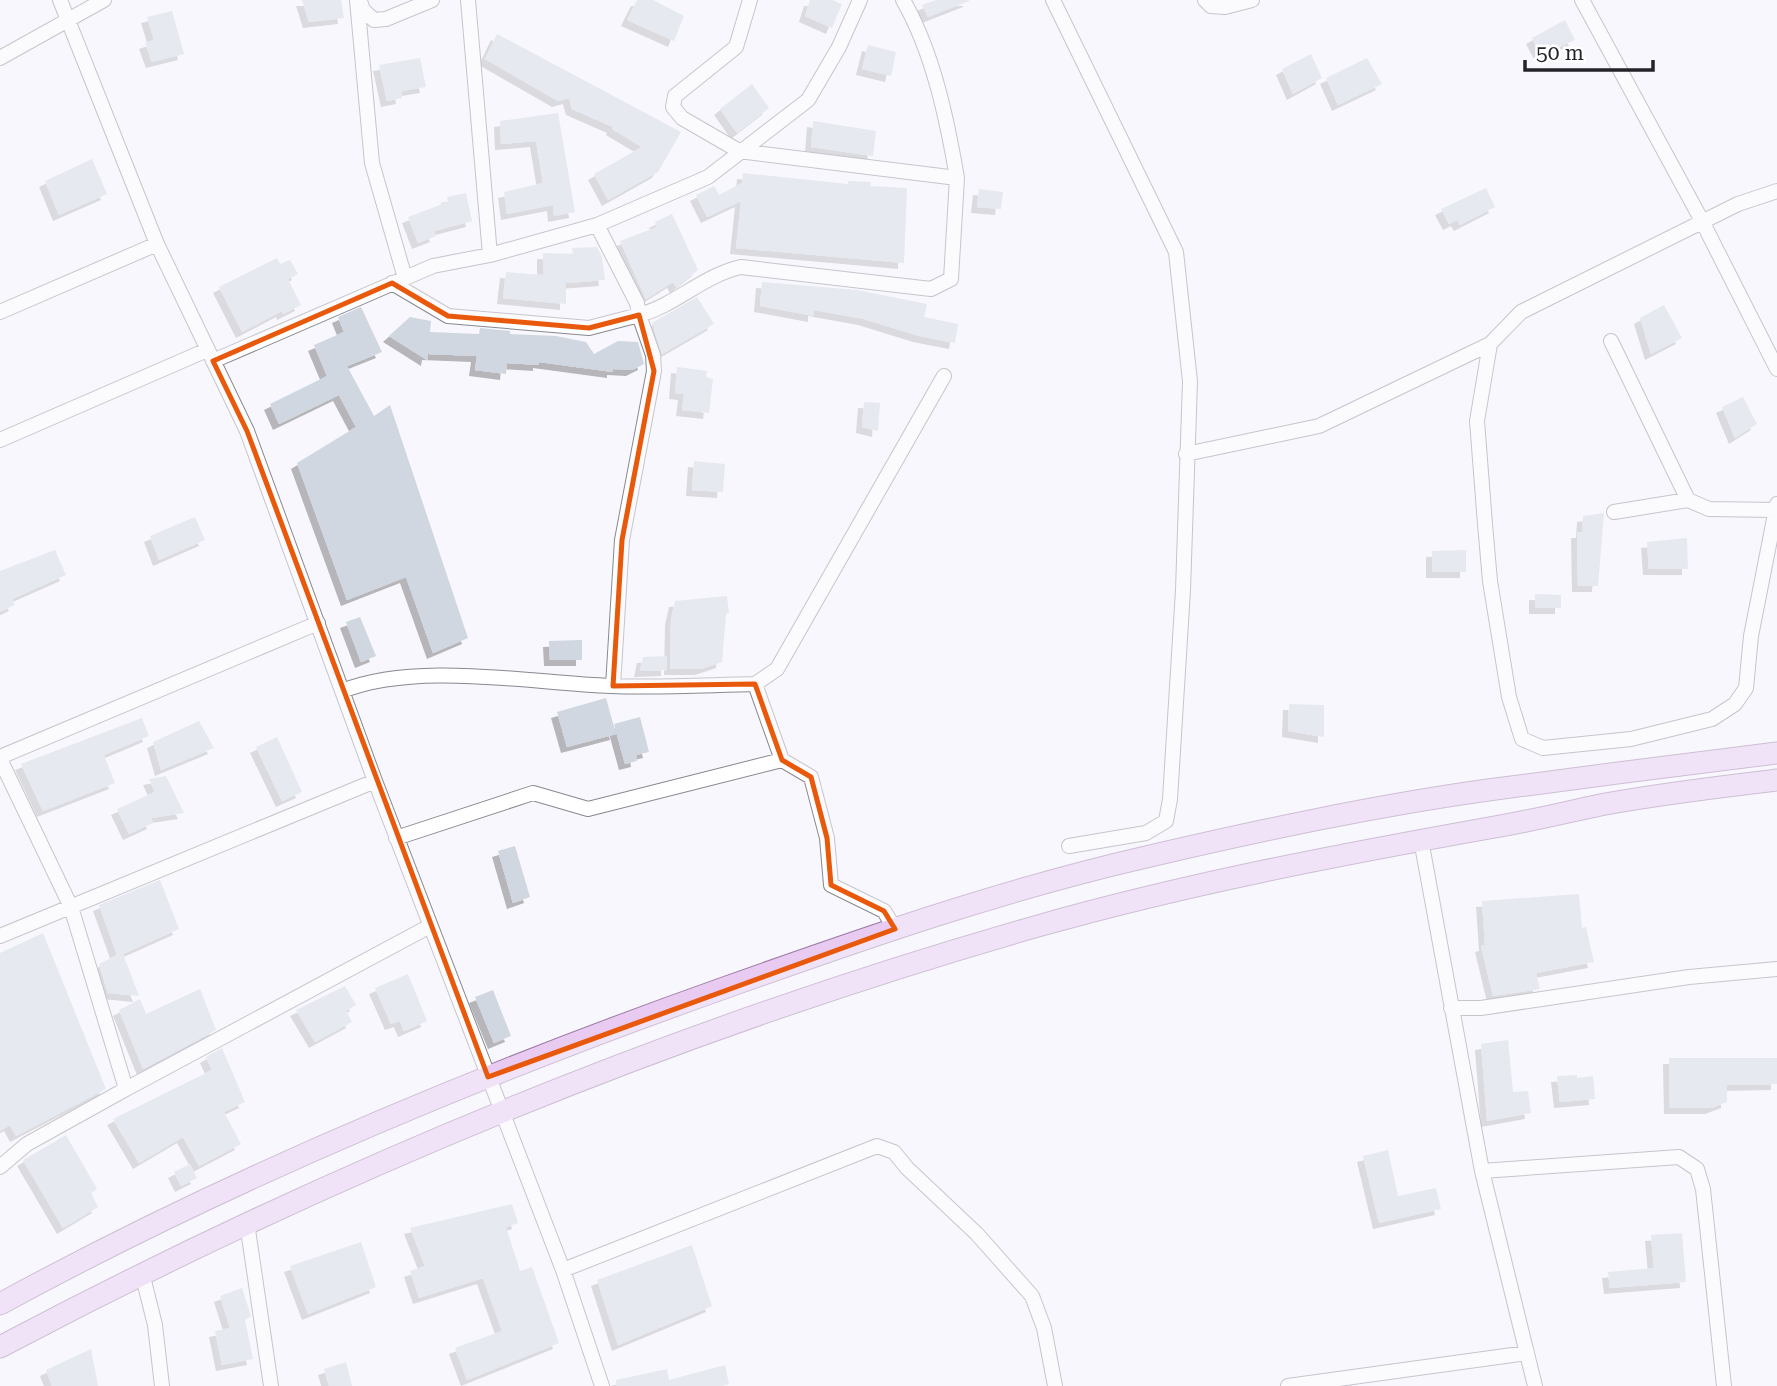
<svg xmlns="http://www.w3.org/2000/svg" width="1777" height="1386" viewBox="0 0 1777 1386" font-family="'Roboto Serif',serif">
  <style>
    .building { fill: #d0d7e0; filter: url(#shadow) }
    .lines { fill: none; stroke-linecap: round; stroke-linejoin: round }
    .street-casing { stroke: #888891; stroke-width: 16 }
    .primary-casing { stroke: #9a78a4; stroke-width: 23 }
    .street { stroke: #fff; stroke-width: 14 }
    .primary { stroke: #e9caf0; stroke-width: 21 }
    .marked { fill: none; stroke: #e8590c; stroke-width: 5; stroke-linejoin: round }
  </style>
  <defs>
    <filter id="shadow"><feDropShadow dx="-6" dy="6" stdDeviation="0" flood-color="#0004"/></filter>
  </defs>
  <rect width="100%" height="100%" fill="#f7f7fd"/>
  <path class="building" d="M 302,0 L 341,0 L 344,18 L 309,22 Z
    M 637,0 L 653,0 L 684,16 L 674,41 L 627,20 Z
    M 810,0 L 832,0 L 842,4 L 832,28 L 805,16 Z
    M 936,0 L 969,0 L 969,1 L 928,17 L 922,5 Z
    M 172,11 L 184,54 L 152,62 L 145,43 L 154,40 L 147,17 Z
    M 1565,20 L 1575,40 L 1541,55 L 1532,38 Z
    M 497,34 L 681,132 L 658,172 L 608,200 L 594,174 L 642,147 L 612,129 L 613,127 L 572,109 L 569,98 L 558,101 L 485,59 Z
    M 868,45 L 896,52 L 891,76 L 862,69 Z
    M 1311,54 L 1322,78 L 1293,94 L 1282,69 Z
    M 420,58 L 426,87 L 401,91 L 402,98 L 387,101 L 379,65 Z
    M 1367,58 L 1382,84 L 1338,105 L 1326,78 Z
    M 752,84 L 769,108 L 737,133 L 720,109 Z
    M 558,113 L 575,212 L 554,216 L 553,205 L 507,214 L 504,192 L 543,183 L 536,141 L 501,144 L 500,121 Z
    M 813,121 L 876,131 L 873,156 L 811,147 Z
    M 92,159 L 107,194 L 59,215 L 45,181 Z
    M 743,173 L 848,184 L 848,181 L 871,182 L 870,186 L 907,188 L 904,263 L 736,248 L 741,201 L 707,217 L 696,195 L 714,186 L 719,195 L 742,183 Z
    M 1486,188 L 1495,207 L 1460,225 L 1457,220 L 1449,224 L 1441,209 Z
    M 979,189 L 1003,192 L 1001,209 L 977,207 Z
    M 466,193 L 472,221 L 434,231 L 436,236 L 418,243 L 408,217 L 448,202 L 447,197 Z
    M 672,214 L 698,270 L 676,287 L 673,282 L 646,299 L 620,241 L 657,227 L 655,222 Z
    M 597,247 L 602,257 L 605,280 L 566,283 L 566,304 L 503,298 L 506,272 L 543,275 L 543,253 L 573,254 L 572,248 Z
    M 277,258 L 280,264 L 290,260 L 298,274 L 288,279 L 301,305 L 283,314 L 282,311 L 242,332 L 219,287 Z
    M 762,282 L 857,290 L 927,304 L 924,317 L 958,324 L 955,343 L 919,336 L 864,319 L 814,310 L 814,316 L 760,306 Z
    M 697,297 L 714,324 L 662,354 L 652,323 Z
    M 1664,305 L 1682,338 L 1651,354 L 1640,318 Z
    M 361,307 L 382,352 L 347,366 L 374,416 L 390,405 L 468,638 L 433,653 L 406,577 L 347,600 L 297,463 L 356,427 L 339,395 L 279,424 L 270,404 L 327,376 L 314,345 L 344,332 L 338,317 Z
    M 410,317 L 431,321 L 430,332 L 479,334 L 480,328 L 510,331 L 510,334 L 556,336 L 586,342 L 594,354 L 618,341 L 638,342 L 644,364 L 632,370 L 613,369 L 613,372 L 539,362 L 539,365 L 507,363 L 506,374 L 475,370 L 477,356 L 428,354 L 427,360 L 389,336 Z
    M 677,367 L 707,371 L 706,377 L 713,379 L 709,413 L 682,410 L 684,394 L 675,393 Z
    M 1743,397 L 1757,424 L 1735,438 L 1722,407 Z
    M 864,402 L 880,403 L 878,431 L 862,427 Z
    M 694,461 L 725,464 L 723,492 L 692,490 Z
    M 1604,513 L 1598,586 L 1578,586 L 1577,532 L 1582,532 L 1583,516 Z
    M 195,517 L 205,540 L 159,560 L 150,536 Z
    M 1687,538 L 1688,569 L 1649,569 L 1647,542 Z
    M 55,550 L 66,575 L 12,599 L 15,605 L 0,612 L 0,571 Z
    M 1466,550 L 1466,572 L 1432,572 L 1432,551 Z
    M 1535,594 L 1561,595 L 1561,608 L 1535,608 Z
    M 727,596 L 729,613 L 726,614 L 722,662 L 701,669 L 670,669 L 671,619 L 675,601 Z
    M 360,617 L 376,656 L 361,662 L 346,622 Z
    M 582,640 L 582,660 L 550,660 L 549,641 Z
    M 667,656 L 667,670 L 640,671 L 643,657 Z
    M 606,698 L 616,734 L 567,747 L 557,712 Z
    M 1289,704 L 1324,705 L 1324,737 L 1288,731 Z
    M 640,717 L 649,752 L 636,755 L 637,761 L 625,764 L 614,724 Z
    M 142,718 L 149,736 L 104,755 L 115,783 L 43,811 L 21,764 Z
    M 199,721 L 214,748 L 161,770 L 153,742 Z
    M 277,737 L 302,792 L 282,801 L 256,747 Z
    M 166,776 L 184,813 L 151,818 L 153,823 L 129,834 L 117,809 L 155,792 L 149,779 Z
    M 515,846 L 530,897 L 513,903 L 498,851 Z
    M 160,880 L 179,929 L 123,954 L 139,996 L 108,993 L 99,964 L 117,955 L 99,905 Z
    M 1579,894 L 1582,928 L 1586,927 L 1594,962 L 1536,973 L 1540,989 L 1493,996 L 1481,946 L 1485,945 L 1482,901 Z
    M 43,933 L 106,1089 L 16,1136 L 10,1125 L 0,1131 L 0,953 Z
    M 408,974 L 427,1021 L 404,1031 L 400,1021 L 391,1024 L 375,988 Z
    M 345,986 L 356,1005 L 346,1011 L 352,1022 L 315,1042 L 296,1010 Z
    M 200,989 L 216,1030 L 143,1069 L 119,1010 L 140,999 L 146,1014 Z
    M 493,990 L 511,1036 L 494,1043 L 475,997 Z
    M 1508,1040 L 1513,1092 L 1528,1091 L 1531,1113 L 1487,1121 L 1481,1044 Z
    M 222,1048 L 245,1102 L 224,1112 L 241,1144 L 199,1166 L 183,1137 L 139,1163 L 113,1119 L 212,1070 L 206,1057 Z
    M 1669,1058 L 1777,1058 L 1777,1084 L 1727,1085 L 1727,1102 L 1711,1108 L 1670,1108 Z
    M 1577,1075 L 1577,1078 L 1593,1076 L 1595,1099 L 1560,1102 L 1557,1076 Z
    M 66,1135 L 97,1189 L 91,1193 L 98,1207 L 63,1228 L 23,1160 Z
    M 1388,1150 L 1398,1196 L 1436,1188 L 1441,1209 L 1379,1223 L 1363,1156 Z
    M 190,1164 L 197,1178 L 181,1186 L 174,1172 Z
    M 512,1204 L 518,1223 L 506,1227 L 520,1271 L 532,1267 L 559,1343 L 467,1380 L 455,1348 L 502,1331 L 483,1278 L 419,1298 L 410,1271 L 425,1266 L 410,1228 Z
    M 1682,1233 L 1686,1282 L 1610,1288 L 1608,1272 L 1654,1268 L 1651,1235 Z
    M 361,1242 L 376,1287 L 308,1314 L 290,1266 Z
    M 692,1245 L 712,1306 L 618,1345 L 597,1280 Z
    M 242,1288 L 251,1316 L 245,1320 L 253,1359 L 222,1365 L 215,1331 L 230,1328 L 220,1296 Z
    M 91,1349 L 98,1386 L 52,1386 L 46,1370 Z
    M 346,1362 L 352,1386 L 329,1386 L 324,1369 Z
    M 725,1365 L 729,1384 L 722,1386 L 616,1386 L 616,1380 L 667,1369 L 669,1380 Z"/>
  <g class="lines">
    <g class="street-casing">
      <path id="street" d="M 60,0 L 157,244 L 247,431 L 375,781 L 563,1270 L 602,1386
        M 357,0 L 372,163 L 405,278
        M 468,0 L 490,255
        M 903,0 C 933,52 947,119 957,178
        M 1053,0 L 1176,252 L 1190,381 L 1183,590 L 1170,799 L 1166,821 L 1146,833 L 1069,846
        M 1205,0 L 1211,6 L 1225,7 L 1252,0
        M 1582,0 L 1702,221 L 1777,369
        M 360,1 L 363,10 L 374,20 L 386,19 L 432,0
        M 0,58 L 104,0
        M 392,283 L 448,316 L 589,328 L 639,315 L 637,303 L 597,225
        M 0,312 L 157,244
        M 1611,341 L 1688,500 L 1709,509 L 1776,510
        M 1490,344 L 1477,421 L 1485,524 L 1490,581 L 1509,697 L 1522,739 L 1543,748 L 1631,739 L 1712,719 L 1735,704 L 1746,688 L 1751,636 L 1777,504
        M 213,361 L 433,266 L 490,255 L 597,225 L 708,177 L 808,100 L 839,47 L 860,0
        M 0,440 L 207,350
        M 1186,454 L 1319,426 L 1490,344 L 1521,312 L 1738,204 L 1777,191
        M 1614,512 L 1688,500
        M 755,684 L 777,669 L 944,376
        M 613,686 L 622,540 L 654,371 L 653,355 L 639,315 C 676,305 704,275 741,267 L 931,289 L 951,279 L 957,178 L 739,151 L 682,118 L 673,107 L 675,96 L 736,47 L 750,0
        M 342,691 C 417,661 530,683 611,686 C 659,688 707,685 755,684 L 782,760 L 811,777 L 827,838 L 831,885 L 884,911 L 895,929
        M 0,757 L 318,623
        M 0,759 L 71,907 L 126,1089 L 27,1144 L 0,1167
        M 396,838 L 533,793 L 588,809 L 782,760
        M 1421,840 L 1482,1171 L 1535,1386
        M 0,936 L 375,781
        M 1451,1008 L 1481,1008 L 1689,977 L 1777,969
        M 126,1089 L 430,926
        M 1482,1171 L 1679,1157 L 1697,1169 L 1703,1189 L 1724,1386
        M 247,1223 L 271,1386
        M 563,1270 L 877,1146 L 894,1152 L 907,1168 L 977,1234 L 1032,1296 L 1044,1328 L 1055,1386
        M 142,1273 L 155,1325 L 162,1386
        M 1288,1386 L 1527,1353"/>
    </g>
    <g class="primary-casing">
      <path id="primary" d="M 0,1304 C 231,1178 476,1076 724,988 C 862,939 1002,890 1146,857 C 1258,831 1373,806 1488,790 C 1584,777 1681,765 1777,753
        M 0,1347 C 331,1172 677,1029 1038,926 C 1186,884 1338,855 1489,828 C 1526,822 1563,813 1600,805 C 1658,794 1718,787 1777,780"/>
    </g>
    <use href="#street" class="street"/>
    <use href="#primary" class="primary"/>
  </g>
  <path d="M0 0H1777V1386H0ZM 392,283 L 448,316 L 589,328 L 639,315 L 654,371 L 622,540 L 613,686 L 755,684 L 782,760 L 811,777 L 827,838 L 831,885 L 884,911 L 895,929 L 488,1077 L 247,431 L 213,361 Z" fill="#f7f7fd" fill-opacity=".55" fill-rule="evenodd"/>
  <path class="marked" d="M 392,283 L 448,316 L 589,328 L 639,315 L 654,371 L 622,540 L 613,686 L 755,684 L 782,760 L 811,777 L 827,838 L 831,885 L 884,911 L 895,929 L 488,1077 L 247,431 L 213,361 Z"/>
  <path d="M1525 60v10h128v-10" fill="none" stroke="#242428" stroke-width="3.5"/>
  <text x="1536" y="60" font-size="21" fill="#242428" stroke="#ffffff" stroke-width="5" paint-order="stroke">50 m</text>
</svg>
